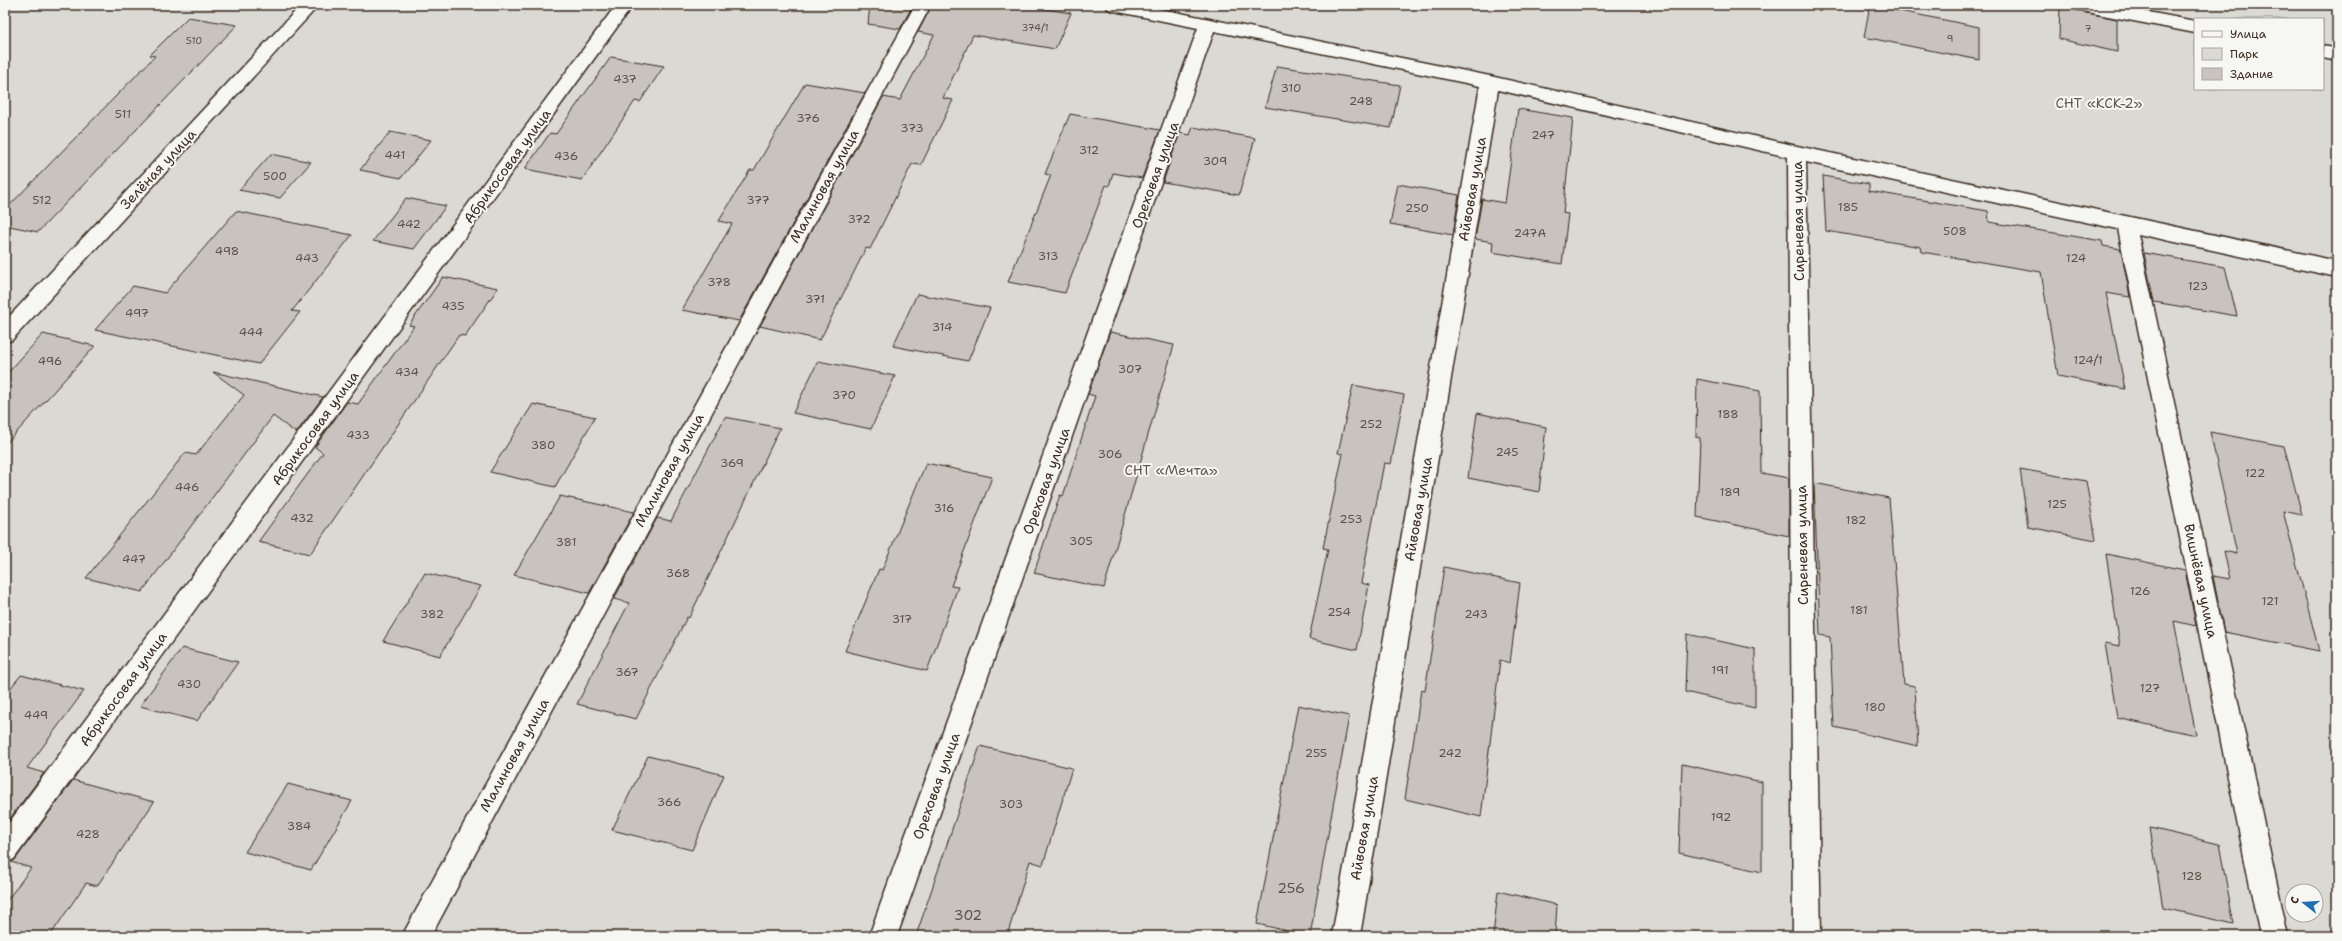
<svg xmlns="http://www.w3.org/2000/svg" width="2342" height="941" viewBox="0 0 2342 941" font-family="'Shantell Sans',sans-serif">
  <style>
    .green { fill: #dad9d3; stroke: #8a8278; fill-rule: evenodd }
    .building { fill: #c8c3be; stroke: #3b2a1e }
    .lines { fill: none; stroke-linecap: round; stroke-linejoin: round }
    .minor-casing { stroke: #3b2a1e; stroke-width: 3 }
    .minor { fill: #f6f6f2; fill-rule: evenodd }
    .labels { text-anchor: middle; stroke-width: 4; stroke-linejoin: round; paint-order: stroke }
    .far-number-label { font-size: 10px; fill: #5e5046 }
    .number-label { font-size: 12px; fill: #5e5046 }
    .park-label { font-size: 14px; fill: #63564b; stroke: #f6f6f2 }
    .street-label { font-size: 14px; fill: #3b2a1e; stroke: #f6f6f2 }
    .near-number-label { font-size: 14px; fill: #5e5046 }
  </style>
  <rect width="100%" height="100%" fill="#f6f6f2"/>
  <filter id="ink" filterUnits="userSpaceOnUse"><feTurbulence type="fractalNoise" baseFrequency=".025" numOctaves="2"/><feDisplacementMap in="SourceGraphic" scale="8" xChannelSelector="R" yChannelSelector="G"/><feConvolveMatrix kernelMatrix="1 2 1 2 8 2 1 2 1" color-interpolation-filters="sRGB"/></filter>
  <g filter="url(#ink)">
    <path class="green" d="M 5,5 L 2337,5 L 2337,936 L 5,936 ZM 2195,19 L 2323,19 L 2323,89 L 2195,89 ZM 2292,891 L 2316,891 L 2316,915 L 2292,915 Z"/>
    <path class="building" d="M 870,5 L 913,5 L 900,29 L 868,24 Z
      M 932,5 L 1019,5 L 1071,13 L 1055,49 L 973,35 L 943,98 L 953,100 L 921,165 L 912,164 L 870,249 L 866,248 L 820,340 L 760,326 L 883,97 L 900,100 L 934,35 L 918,32 Z
      M 1870,5 L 1979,27 L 1979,60 L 1864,37 Z
      M 2060,5 L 2073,5 L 2076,10 L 2082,12 L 2117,19 L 2117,52 L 2059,39 Z
      M 188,17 L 237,25 L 38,232 L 5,225 L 5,210 L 155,56 L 150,55 Z
      M 611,57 L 664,66 L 640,102 L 635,101 L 582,180 L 525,169 L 550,133 L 556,134 Z
      M 1277,66 L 1400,85 L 1391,128 L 1265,107 Z
      M 805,83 L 865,93 L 739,321 L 682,310 L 732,224 L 719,221 L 750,170 L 754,170 Z
      M 1518,109 L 1573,118 L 1563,213 L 1568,214 L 1562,264 L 1492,252 L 1493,242 L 1475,239 L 1482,199 L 1505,203 Z
      M 1070,114 L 1160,130 L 1142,178 L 1113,173 L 1109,186 L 1106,185 L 1065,293 L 1008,282 L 1051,175 L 1045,174 Z
      M 1193,127 L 1255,138 L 1239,195 L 1163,182 L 1180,133 L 1190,135 Z
      M 390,132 L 431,140 L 401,178 L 360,170 Z
      M 271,154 L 311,162 L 280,198 L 239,190 Z
      M 1823,176 L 1869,184 L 1869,191 L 1988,211 L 1989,222 L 2102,241 L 2103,246 L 2121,249 L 2130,297 L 2106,293 L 2125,389 L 2058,376 L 2041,272 L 1922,252 L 1921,247 L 1826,231 Z
      M 1398,184 L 1459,195 L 1453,235 L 1390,224 Z
      M 406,198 L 446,206 L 414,249 L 373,241 Z
      M 236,211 L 352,235 L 292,311 L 300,312 L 259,364 L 95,330 L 133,286 L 165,293 Z
      M 2144,253 L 2225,267 L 2237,316 L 2154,302 Z
      M 443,277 L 498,288 L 465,336 L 459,335 L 310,554 L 258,542 L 323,453 L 315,447 L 347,402 L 358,404 L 414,326 L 409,325 Z
      M 917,294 L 990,308 L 968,361 L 893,346 Z
      M 1110,332 L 1174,345 L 1104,588 L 1034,573 L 1060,495 L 1063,496 L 1095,396 L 1088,394 Z
      M 43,334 L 95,346 L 5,445 L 5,376 Z
      M 818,361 L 895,376 L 871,429 L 793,413 Z
      M 213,372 L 323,397 L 296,433 L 273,416 L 142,592 L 86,578 L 185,453 L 196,455 L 244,395 Z
      M 1697,379 L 1760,391 L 1761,473 L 1789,478 L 1789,536 L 1697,517 L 1700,438 L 1696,437 Z
      M 1353,385 L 1404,395 L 1391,464 L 1384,463 L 1361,583 L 1369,585 L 1357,650 L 1309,639 L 1328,549 L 1323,548 L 1343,454 L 1338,453 Z
      M 533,404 L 595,417 L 555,487 L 490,472 Z
      M 1477,413 L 1546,427 L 1539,492 L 1468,478 Z
      M 725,417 L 780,428 L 689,618 L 687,617 L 636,719 L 577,704 L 629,603 L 614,599 L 657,518 L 671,521 Z
      M 2210,432 L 2284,446 L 2302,515 L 2283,511 L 2319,651 L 2224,632 L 2213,576 L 2230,579 L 2224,551 L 2237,554 Z
      M 926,463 L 992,477 L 951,586 L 958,587 L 927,671 L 845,651 L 879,569 L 882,570 Z
      M 2020,469 L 2086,481 L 2096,540 L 2028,527 Z
      M 1814,483 L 1889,498 L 1904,684 L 1915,686 L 1918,746 L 1834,727 L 1830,637 L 1820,635 Z
      M 560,496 L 634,512 L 589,593 L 514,575 Z
      M 2106,554 L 2185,570 L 2196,626 L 2174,621 L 2196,735 L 2117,718 L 2105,643 L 2120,646 Z
      M 1444,567 L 1520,583 L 1510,663 L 1500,660 L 1481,817 L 1405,799 L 1421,690 L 1425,691 Z
      M 425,573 L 481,586 L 440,656 L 383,641 Z
      M 1687,634 L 1755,649 L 1755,708 L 1685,692 Z
      M 182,648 L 238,662 L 197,721 L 140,706 Z
      M 21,675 L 84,691 L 27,768 L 44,773 L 5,825 L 5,695 Z
      M 1298,705 L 1349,716 L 1310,936 L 1257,924 Z
      M 980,746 L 1072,768 L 1043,865 L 1030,861 L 1007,936 L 916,936 Z
      M 648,756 L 724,775 L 692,850 L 612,830 Z
      M 1682,764 L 1762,782 L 1762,872 L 1679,853 Z
      M 73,780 L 154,802 L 97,886 L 86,883 L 50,936 L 5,936 L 5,903 L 31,868 L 11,862 L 15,860 Z
      M 288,784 L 352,801 L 311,870 L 245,852 Z
      M 2150,828 L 2219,844 L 2234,924 L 2163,908 Z
      M 1498,891 L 1557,905 L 1555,936 L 1493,936 Z"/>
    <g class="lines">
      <g class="minor-casing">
        <path id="minor" d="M 301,5 L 319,5 L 12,340 L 5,342 L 5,321 Z
          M 616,5 L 633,5 L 14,859 L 5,863 L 5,828 Z
          M 915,5 L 931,5 L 431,936 L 402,936 Z
          M 1106,5 L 1141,5 L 1490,76 L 1797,146 L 2337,261 L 2337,277 L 2138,234 L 2288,936 L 2260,936 L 2118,229 L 1806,162 L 1821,936 L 1793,936 L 1788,157 L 1498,90 L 1360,936 L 1332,936 L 1480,86 L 1214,31 L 897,936 L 869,936 L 1198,28 L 1114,11 L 1108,9 Z
          M 2074,5 L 2111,5 L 2195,21 L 2195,33 L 2082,11 L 2076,9 Z
          M 2323,46 L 2337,49 L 2337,61 L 2323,58 Z"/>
      </g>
      <use href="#minor" class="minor"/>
    </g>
  </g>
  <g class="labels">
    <g class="far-number-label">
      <text x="1035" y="31">374/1</text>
      <text x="2088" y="32">7</text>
      <text x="1950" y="42">9</text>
      <text x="194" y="44">510</text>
    </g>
    <g class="number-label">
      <text x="625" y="83">437</text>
      <text x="1291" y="92">310</text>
      <text x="1361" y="105">248</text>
      <text x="123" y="118">511</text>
      <text x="808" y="122">376</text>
      <text x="912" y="132">373</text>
      <text x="1543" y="139">247</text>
      <text x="1089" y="154">312</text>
      <text x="395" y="159">441</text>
      <text x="566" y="160">436</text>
      <text x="1215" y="165">309</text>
      <text x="275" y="180">500</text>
      <text x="42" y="204">512</text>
      <text x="758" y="204">377</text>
      <text x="1848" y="211">185</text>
      <text x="1417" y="212">250</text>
      <text x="859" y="223">372</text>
      <text x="409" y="228">442</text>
      <text x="1955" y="235">508</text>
      <text x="1530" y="237">247А</text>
      <text x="227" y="255">498</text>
      <text x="1048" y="260">313</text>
      <text x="307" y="262">443</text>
      <text x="2076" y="262">124</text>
      <text x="719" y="286">378</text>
      <text x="2198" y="290">123</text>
      <text x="815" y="303">371</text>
      <text x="453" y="310">435</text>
      <text x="137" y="317">497</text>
      <text x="942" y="331">314</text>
      <text x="251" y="336">444</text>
      <text x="2088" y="364">124/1</text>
      <text x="50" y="365">496</text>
      <text x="1130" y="373">307</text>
      <text x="407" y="376">434</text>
      <text x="844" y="399">370</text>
      <text x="1728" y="418">188</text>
      <text x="1371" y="428">252</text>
      <text x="358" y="439">433</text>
      <text x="543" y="449">380</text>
      <text x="1507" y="456">245</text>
      <text x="1110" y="458">306</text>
      <text x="732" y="467">369</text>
      <text x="2255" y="477">122</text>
      <text x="187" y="491">446</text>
      <text x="1730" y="496">189</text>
      <text x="2057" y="508">125</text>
      <text x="944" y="512">316</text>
      <text x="302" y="522">432</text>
      <text x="1351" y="523">253</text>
      <text x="1856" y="524">182</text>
      <text x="1081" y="545">305</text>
      <text x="566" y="546">381</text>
      <text x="134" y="563">447</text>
      <text x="678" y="577">368</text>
      <text x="2140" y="595">126</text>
      <text x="2270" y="605">121</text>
      <text x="1859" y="614">181</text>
      <text x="1339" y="616">254</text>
      <text x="432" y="618">382</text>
      <text x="1476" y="618">243</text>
      <text x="902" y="623">317</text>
      <text x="1720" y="674">191</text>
      <text x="627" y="676">367</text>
      <text x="189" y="688">430</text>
      <text x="2150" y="692">127</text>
      <text x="1875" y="711">180</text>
      <text x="36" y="719">449</text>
      <text x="1316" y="757">255</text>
      <text x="1450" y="757">242</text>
      <text x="669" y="806">366</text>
      <text x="1011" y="808">303</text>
      <text x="1721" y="821">192</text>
      <text x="299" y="830">384</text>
      <text x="88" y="838">428</text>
      <text x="2192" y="880">128</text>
    </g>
    <g class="park-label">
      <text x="2099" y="108">СНТ «КСК-2»</text>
      <text x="1171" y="475">СНТ «Мечта»</text>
    </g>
    <g class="street-label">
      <text transform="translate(507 166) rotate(-54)" y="5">Абрикосовая улица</text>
      <text transform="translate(158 169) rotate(-47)" y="5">Зелёная улица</text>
      <text transform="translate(1155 175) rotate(-70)" y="5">Ореховая улица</text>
      <text transform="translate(824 186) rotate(-61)" y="5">Малиновая улица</text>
      <text transform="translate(1472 189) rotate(-80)" y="5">Айвовая улица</text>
      <text transform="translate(1798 221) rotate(-91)" y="5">Сиреневая улица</text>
      <text transform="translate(315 428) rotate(-54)" y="5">Абрикосовая улица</text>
      <text transform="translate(669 470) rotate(-61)" y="5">Малиновая улица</text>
      <text transform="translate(1046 481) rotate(-70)" y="5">Ореховая улица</text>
      <text transform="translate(1418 509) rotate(-80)" y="5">Айвовая улица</text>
      <text transform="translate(1802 545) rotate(-91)" y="5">Сиреневая улица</text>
      <text transform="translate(2201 581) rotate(78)" y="5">Вишнёвая улица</text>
      <text transform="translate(123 689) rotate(-54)" y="5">Абрикосовая улица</text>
      <text transform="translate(514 755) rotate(-61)" y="5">Малиновая улица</text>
      <text transform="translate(936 786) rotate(-70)" y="5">Ореховая улица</text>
      <text transform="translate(1364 828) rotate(-80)" y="5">Айвовая улица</text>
    </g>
    <g class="near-number-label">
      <text x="1291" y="893">256</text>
      <text x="968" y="920">302</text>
    </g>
  </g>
  <rect width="2342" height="941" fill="none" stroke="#f6f6f2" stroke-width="20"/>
  <rect x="10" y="10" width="2322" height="921" fill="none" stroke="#3b2a1e" stroke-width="1.5" filter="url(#ink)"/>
  <rect x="2194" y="18" width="130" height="72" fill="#f6f6f2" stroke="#aba49d"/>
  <rect x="2202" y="31" width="20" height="6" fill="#f6f6f2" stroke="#aba49d"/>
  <text x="2230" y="38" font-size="12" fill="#3b2a1e">Улица</text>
  <rect x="2202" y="48" width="20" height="12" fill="#dad9d3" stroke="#aba49d"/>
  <text x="2230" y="58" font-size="12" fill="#3b2a1e">Парк</text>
  <rect x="2202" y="68" width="20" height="12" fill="#c8c3be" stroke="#aba49d"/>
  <text x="2230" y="78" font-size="12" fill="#3b2a1e">Здание</text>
  <g transform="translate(2304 903) rotate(287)"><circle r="19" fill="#f6f6f2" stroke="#aba49d"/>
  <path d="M0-3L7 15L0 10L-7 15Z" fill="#1f6fb2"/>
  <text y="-6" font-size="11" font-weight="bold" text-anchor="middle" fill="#3b2a1e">С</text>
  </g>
</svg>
